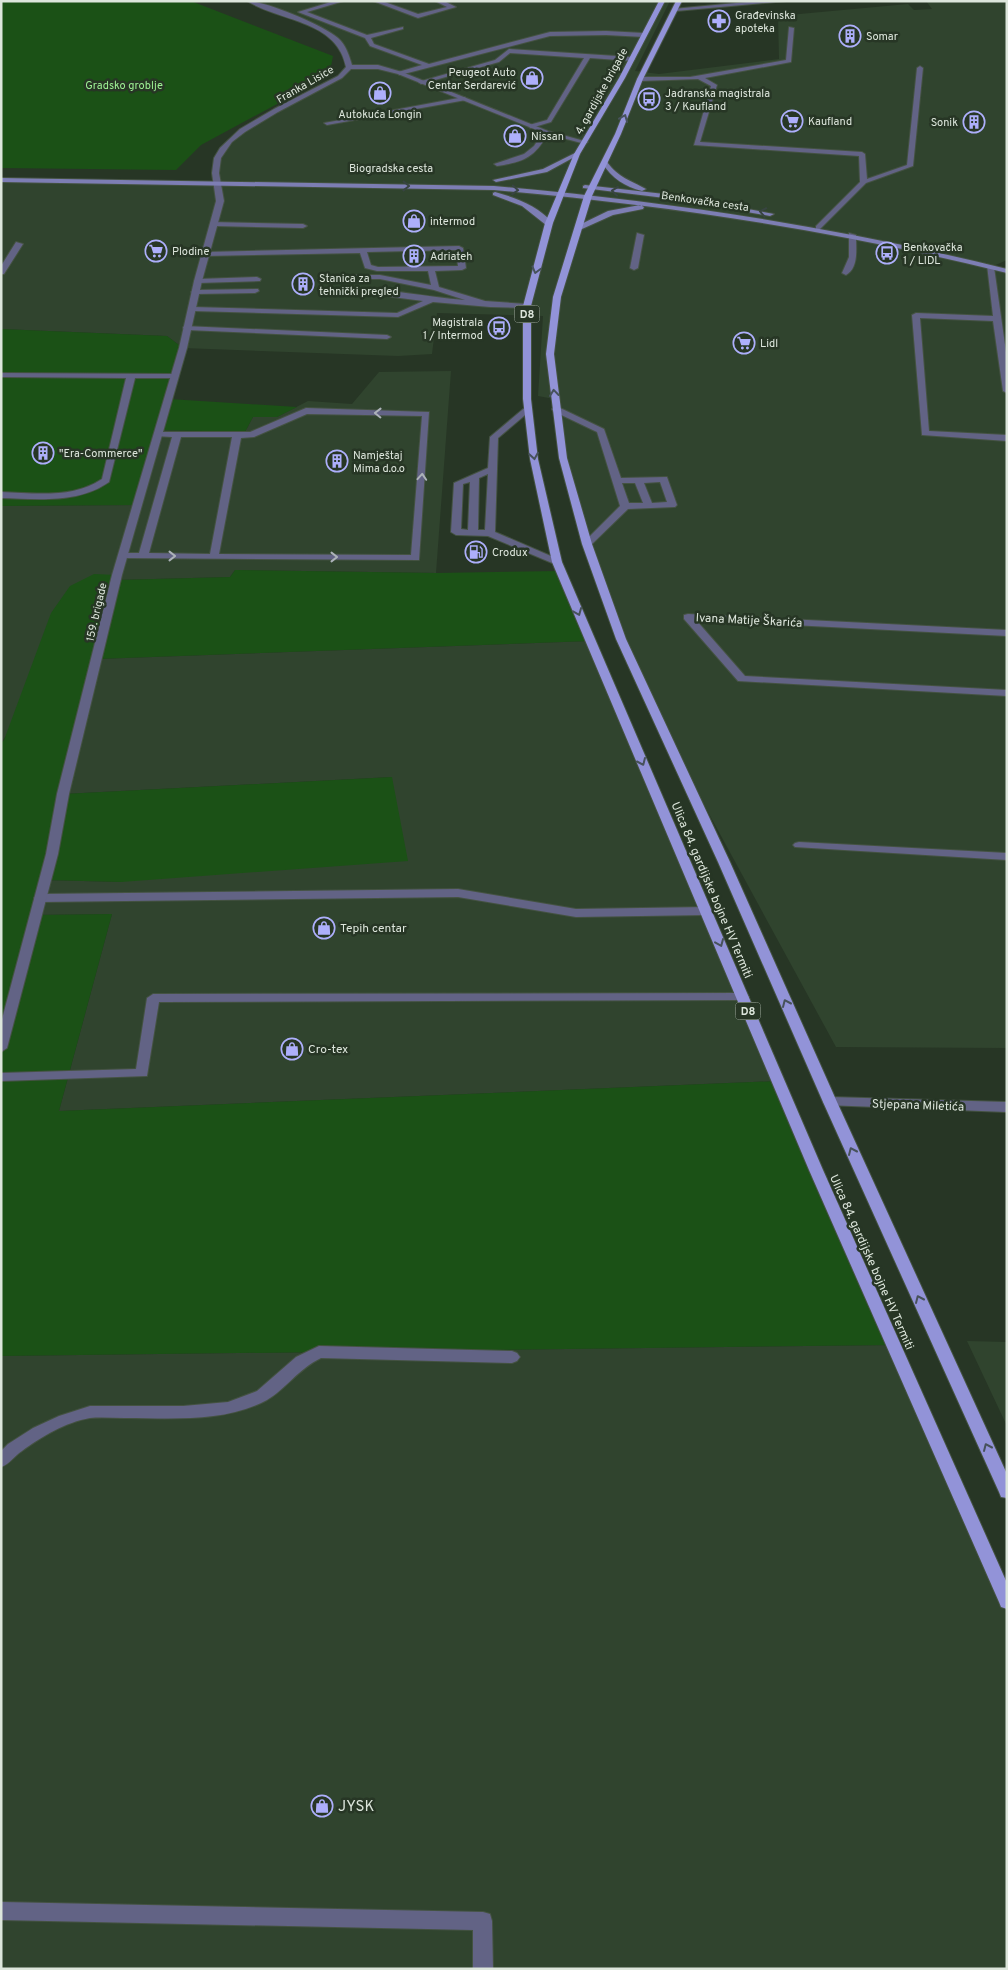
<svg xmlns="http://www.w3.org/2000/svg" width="1008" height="1970" viewBox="0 0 1008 1970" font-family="Overpass,sans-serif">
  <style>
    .built { fill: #30442e }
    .green { fill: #1b5116 }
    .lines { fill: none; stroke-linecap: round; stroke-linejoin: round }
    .service-casing { stroke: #445242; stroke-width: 2 }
    .minor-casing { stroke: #445242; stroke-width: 2 }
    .secondary-casing { stroke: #445242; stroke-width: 2 }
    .primary-casing { stroke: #445242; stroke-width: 2 }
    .service { fill: #626385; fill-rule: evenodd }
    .minor { fill: #626385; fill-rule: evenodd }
    .secondary { fill: #7d7eb4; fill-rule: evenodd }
    .primary { fill: #9293d8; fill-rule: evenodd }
    .oneway { stroke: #47525b }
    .oneway2 { stroke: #384442 }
    .oneway3 { stroke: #acb2b9 }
    .labels { text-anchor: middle; stroke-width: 5; stroke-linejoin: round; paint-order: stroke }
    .far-poi-label { font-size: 11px; fill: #dde6dc; stroke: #273625; text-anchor: start }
    .far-street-label { font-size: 11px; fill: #dde6dc; stroke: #273625 }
    .far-park-label { font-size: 11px; fill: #9df094; stroke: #273625 }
    .shield { fill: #273625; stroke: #a6b1a5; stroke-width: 1 }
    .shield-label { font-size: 11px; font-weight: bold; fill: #dde6dc }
    .street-label { font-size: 12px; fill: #dde6dc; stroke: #273625 }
    .poi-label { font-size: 12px; fill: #dde6dc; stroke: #273625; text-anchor: start }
    .near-poi-label { font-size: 15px; fill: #dde6dc; stroke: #273625; text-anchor: start }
  </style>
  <rect width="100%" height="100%" fill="#273625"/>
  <path class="built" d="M 250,1 L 670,1 L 635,71 L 659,74 L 779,59 L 778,16 L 908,4 L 914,10 L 932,9 L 926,1 L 1007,1 L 1007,260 L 991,267 L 1007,271 L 1007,1048 L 836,1047 L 666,735 L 621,639 L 563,458 L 554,399 L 538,396 L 543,316 L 437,313 L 432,354 L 398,356 L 183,348 L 167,336 L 1,329 L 1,180 L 217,183 L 222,148 L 243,130 L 340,77 L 349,67 L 334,38 L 287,15 Z
    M 451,371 L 436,573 L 235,570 L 230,577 L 116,580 L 1,743 L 1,506 L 137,505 L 159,430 L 245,432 L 253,417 L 277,417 L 308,401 L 352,404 L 379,372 Z
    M 590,641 L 778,1081 L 59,1111 L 112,914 L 36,915 L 45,880 L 121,882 L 392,777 L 63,794 L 97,659 Z
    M 967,1341 L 1007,1342 L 1007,1426 Z
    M 893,1345 L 1007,1602 L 1007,1969 L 1,1969 L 1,1356 Z"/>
  <path class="green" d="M 1,1 L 191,1 L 333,56 L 329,76 L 201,145 L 176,170 L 1,168 Z
    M 1,329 L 167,336 L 183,348 L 169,399 L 297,407 L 277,417 L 253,417 L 245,432 L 159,430 L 138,505 L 1,506 Z
    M 235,570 L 436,573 L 561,571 L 590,641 L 97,659 L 63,794 L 392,777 L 408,861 L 121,882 L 45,880 L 36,915 L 112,914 L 59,1111 L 778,1081 L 893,1345 L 1,1356 L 1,743 L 4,740 L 51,613 L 70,586 L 94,574 L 117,575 L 117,580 L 230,577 Z"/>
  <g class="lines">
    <g class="service-casing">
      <path id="service" d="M 334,1 L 344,1 L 307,12 L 367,35 L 403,27 L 403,29 L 371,38 L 374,44 L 429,64 L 550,32 L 606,31 L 644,33 L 647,35 L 644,37 L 606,35 L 550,36 L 400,75 L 398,74 L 398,72 L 422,65 L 370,46 L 365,38 L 298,12 Z
        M 373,1 L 382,1 L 418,14 L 447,7 L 435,1 L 444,1 L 456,7 L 418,18 Z
        M 789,27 L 794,28 L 791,62 L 705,78 L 717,85 L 700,142 L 862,152 L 865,154 L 867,179 L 907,165 L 917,68 L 920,66 L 923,68 L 913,166 L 866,183 L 819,230 L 816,230 L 816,226 L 860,182 L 859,156 L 694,145 L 711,86 L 698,79 L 640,81 L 637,79 L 640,77 L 690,77 L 786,60 Z
        M 509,49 L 632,57 L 635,59 L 632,61 L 590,58 L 551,122 L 531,128 L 529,127 L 529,125 L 547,120 L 584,58 L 510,53 L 499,62 L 421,84 L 418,82 L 495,60 Z
        M 464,97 L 466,98 L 466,100 L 327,125 L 324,123 Z
        M 544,131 L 549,132 C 535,157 525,162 497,166 L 494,164 L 524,154 L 534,146 Z
        M 211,222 L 303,224 L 307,226 L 303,228 L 214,226 L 211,226 Z
        M 637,233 L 644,235 L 638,268 L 634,270 L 630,268 Z
        M 849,233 L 856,235 C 856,248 859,268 846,275 L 842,273 L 849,257 Z
        M 16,242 L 23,244 L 4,274 L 1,274 L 1,266 Z
        M 459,246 L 463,248 L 466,268 L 462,270 L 435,271 L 439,287 L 485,301 L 527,304 L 531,306 L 530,308 L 490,307 L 433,302 L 398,317 L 193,311 L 189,309 L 193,307 L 397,313 L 423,301 L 347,291 L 346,289 L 350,287 C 389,289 427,297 465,300 L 434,290 L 380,279 L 347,279 L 346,277 L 350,275 L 380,275 L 431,285 L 428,271 L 377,271 L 365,268 L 360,253 L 205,256 L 201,254 L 205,252 ZM 456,250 L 458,266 L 378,267 L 371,265 L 367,252 Z
        M 987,265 L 994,267 L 1007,359 L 1007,393 L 1003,391 L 993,321 L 920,318 L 929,431 L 1007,435 L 1007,441 L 922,435 L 912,315 L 916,313 L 993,316 Z
        M 257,277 L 261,279 L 260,281 L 198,283 L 194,281 L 198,279 Z
        M 258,289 L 259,291 L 255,293 L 195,294 L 191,292 L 195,290 Z
        M 184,326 L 387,335 L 391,337 L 387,339 L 187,330 L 183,328 Z
        M 1,373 L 174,374 L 178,376 L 174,378 L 135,378 L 109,482 C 78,504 37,499 1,498 L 1,492 C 34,493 73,499 102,479 L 126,378 L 1,377 Z
        M 528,405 L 532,408 L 531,410 L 498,438 L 495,532 L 560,560 L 562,562 L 557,565 L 488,536 L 456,535 L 451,532 L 454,483 L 488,468 L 490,437 ZM 488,474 L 485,530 L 478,530 L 479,478 ZM 470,482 L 468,530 L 461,529 L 463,484 Z
        M 556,406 L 604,429 L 621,478 L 667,477 L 677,505 L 675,507 L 628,509 L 590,546 L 584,546 L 584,542 L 620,506 L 597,432 L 553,411 L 552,409 ZM 660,482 L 667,502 L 652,503 L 644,483 ZM 622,483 L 635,483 L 643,503 L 629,503 Z
        M 306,408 L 429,412 L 419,560 L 120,558 L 118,556 L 123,553 L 139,553 L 172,437 L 155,436 L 155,432 L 250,432 ZM 307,414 L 422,416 L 411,555 L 219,554 L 241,438 L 254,437 ZM 181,437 L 232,437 L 210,554 L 149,553 Z
        M 688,614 L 1007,630 L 1007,636 L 696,620 L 745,676 L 1007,690 L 1007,696 L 738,681 L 684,619 L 684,615 Z
        M 799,842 L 1007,853 L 1007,860 L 795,847 L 793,845 L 795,843 Z
        M 458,889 L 576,909 L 707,907 L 713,911 L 707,915 L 576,917 L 458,897 L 40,902 L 34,898 L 40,894 Z
        M 743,993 L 747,994 L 749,997 L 747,1000 L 159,1002 L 147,1076 L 1,1081 L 1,1073 L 136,1069 L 147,998 L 153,994 Z
        M 319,1346 L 512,1351 L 517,1353 L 520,1357 L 517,1361 L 512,1363 L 321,1358 C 298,1369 286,1389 267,1400 C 225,1423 171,1418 125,1418 C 113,1418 101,1417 90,1418 C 66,1422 41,1437 22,1451 C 14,1456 10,1464 1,1467 L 1,1451 L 8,1444 L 33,1428 L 59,1416 L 90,1406 L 183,1406 L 228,1402 L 257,1391 L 296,1357 Z
        M 1,1902 L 483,1912 L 490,1914 L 492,1921 L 493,1969 L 473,1969 L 473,1930 L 1,1920 Z"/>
    </g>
    <g class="minor-casing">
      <path id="minor" d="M 247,1 C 266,1 323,25 338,38 C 346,45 349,55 352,65 L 378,65 L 402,72 L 548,131 L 588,142 L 585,144 L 544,133 L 398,74 L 378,69 L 351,69 L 342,78 L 278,112 L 245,132 L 232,142 L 221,158 L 219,173 L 224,201 L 202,281 L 187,348 L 122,575 L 69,794 L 58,854 L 7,1048 L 1,1052 L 1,1023 L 46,854 L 57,794 L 112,575 L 179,348 L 194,281 L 216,201 L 212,173 L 214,158 L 220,148 L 240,129 L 274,109 L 338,76 L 346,67 C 337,20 281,22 247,1 Z
        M 757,1 L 787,1 L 676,11 L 673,9 Z
        M 830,1097 L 1007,1102 L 1007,1112 L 825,1105 L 823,1102 L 825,1099 Z"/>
    </g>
    <g class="secondary-casing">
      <path id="secondary" d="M 575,153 L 580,154 L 547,172 L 496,182 L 493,180 L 543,169 Z
        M 603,162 L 607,162 C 619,178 630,180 646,189 L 642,191 C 625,187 612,178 602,163 Z
        M 1,178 L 494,186 C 667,201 838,227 1007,269 L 1007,273 C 838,231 668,205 494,190 L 1,182 Z
        M 585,185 L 673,195 L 774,214 L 770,216 L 673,199 L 583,188 L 583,186 Z
        M 495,192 C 517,198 538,206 553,223 L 546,225 L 522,206 L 493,195 L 493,193 Z
        M 640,205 L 644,207 L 643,209 L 613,215 L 582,229 L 575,227 L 608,211 Z"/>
    </g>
    <g class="primary-casing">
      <path id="primary" d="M 659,1 L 665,1 L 625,78 L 580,154 L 553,223 L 531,306 L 531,399 L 538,459 L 562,562 L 823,1170 L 1007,1583 L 1007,1609 L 1001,1607 L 999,1602 L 809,1170 L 552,562 L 530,459 L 523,399 L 523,306 L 545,223 L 574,154 L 619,78 Z
        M 676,1 L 682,1 L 643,79 L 621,134 L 592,196 L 561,297 L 554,354 L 567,458 L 592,544 L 626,639 L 730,862 L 837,1102 L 1007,1474 L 1007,1498 L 1001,1497 L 999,1492 L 823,1102 L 718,862 L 616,639 L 582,544 L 559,458 L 546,354 L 553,297 L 584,196 L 615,134 L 637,79 Z"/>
    </g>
    <use href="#service" class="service"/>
    <use href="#minor" class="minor"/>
    <use href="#secondary" class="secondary"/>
    <use href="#primary" class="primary"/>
  </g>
  <defs><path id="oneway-chevron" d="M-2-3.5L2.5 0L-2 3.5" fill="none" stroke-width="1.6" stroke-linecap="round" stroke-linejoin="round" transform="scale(1.25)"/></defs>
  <g class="oneway">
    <use href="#oneway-chevron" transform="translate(624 118) rotate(-68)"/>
    <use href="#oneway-chevron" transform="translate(536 270) rotate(105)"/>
    <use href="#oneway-chevron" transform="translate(554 393) rotate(-96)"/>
    <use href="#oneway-chevron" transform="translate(534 456) rotate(81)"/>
    <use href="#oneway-chevron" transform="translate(578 612) rotate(68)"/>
    <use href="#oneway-chevron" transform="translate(642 762) rotate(66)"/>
    <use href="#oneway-chevron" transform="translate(720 943) rotate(67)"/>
    <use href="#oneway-chevron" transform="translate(786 1003) rotate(-114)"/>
    <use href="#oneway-chevron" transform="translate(852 1151) rotate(-114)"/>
    <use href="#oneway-chevron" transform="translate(919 1299) rotate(-114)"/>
    <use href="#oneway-chevron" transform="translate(987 1447) rotate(-114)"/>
  </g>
  <g class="oneway2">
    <use href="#oneway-chevron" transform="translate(406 186) rotate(1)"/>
    <use href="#oneway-chevron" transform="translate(515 190) rotate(4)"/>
    <use href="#oneway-chevron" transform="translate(615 191) rotate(-174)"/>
    <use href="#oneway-chevron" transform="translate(763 212) rotate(-169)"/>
  </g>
  <g class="oneway3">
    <use href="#oneway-chevron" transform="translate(378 413) rotate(-179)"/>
    <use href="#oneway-chevron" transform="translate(422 477) rotate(-86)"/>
    <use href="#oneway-chevron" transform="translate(172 556)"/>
    <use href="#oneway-chevron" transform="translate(334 557)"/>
  </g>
  <defs>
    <g id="pharmacy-ring" transform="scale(1.125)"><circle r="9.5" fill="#273625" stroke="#adaffb" stroke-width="1.5"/><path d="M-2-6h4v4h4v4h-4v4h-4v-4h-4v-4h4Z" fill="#adaffb"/></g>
    <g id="building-ring" transform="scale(1.125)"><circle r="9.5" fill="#273625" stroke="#adaffb" stroke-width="1.5"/><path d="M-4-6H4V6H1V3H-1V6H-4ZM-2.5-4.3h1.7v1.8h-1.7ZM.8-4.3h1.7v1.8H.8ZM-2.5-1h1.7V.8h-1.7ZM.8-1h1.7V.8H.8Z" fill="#adaffb"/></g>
    <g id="shop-ring" transform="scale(1.125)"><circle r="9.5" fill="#273625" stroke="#adaffb" stroke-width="1.5"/><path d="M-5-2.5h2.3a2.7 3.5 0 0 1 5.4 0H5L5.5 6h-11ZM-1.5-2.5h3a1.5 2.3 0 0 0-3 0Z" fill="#adaffb"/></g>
    <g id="bus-ring" transform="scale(1.125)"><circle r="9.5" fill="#273625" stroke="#adaffb" stroke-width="1.5"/><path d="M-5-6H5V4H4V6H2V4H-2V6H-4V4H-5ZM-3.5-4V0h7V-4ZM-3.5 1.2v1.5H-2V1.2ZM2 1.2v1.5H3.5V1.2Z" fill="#adaffb"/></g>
    <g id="supermarket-ring" transform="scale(1.125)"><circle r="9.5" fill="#273625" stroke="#adaffb" stroke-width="1.5"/><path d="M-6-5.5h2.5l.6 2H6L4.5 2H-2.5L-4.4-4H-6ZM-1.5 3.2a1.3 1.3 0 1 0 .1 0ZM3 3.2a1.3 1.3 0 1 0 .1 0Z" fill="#adaffb"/></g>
    <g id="fuel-ring" transform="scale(1.125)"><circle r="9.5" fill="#273625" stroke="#adaffb" stroke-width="1.5"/><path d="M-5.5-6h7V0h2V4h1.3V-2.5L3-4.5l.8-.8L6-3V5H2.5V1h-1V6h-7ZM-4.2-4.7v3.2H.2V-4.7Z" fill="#adaffb"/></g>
  </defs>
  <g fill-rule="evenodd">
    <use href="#pharmacy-ring" x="719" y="21"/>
    <use href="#building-ring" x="850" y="36"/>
    <use href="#shop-ring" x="532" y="78"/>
    <use href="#shop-ring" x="380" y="93"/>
    <use href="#bus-ring" x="649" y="99"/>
    <use href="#supermarket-ring" x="792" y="121"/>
    <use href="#building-ring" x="974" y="122"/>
    <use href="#shop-ring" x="515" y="136"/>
    <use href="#shop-ring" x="414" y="221"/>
    <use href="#supermarket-ring" x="156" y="251"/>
    <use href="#bus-ring" x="887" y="253"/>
    <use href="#building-ring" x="414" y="256"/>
    <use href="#building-ring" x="303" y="284"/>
    <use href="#bus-ring" x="499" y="328"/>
    <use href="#supermarket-ring" x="744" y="343"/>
    <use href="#building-ring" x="43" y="453"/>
    <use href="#building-ring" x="337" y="461"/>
    <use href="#fuel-ring" x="476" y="552"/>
    <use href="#shop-ring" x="324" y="928"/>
    <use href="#shop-ring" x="292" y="1049"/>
    <use href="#shop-ring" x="322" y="1806"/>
  </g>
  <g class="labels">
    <g class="far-poi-label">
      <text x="735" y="19">Građevinska<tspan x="735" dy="13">apoteka</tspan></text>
      <text x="866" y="40">Somar</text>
      <text x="516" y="76" text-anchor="end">Peugeot Auto<tspan x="516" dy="13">Centar Serdarević</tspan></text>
      <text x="665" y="97">Jadranska magistrala<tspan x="665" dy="13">3 / Kaufland</tspan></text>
      <text x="380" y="118" text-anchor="middle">Autokuća Longin</text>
      <text x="808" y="125">Kaufland</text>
      <text x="958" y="126" text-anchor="end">Sonik</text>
      <text x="531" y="140">Nissan</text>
      <text x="430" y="225">intermod</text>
      <text x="903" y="251">Benkovačka<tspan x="903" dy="13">1 / LIDL</tspan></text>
      <text x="172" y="255">Plodine</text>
      <text x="430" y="260">Adriateh</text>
      <text x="319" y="282">Stanica za<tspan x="319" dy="13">tehnički pregled</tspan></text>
      <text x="483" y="326" text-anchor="end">Magistrala<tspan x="483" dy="13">1 / Intermod</tspan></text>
      <text x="760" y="347">Lidl</text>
      <text x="59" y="457">"Era-Commerce"</text>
      <text x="353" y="459">Namještaj<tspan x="353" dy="13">Mima d.o.o</tspan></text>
      <text x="492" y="556">Crodux</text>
    </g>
    <g class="far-street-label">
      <text transform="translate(305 84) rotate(-30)" y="4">Franka Lisice</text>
      <text transform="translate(601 91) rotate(-61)" y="4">4. gardijske brigade</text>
      <text x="391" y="172">Biogradska cesta</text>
      <text transform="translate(705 201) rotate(8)" y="4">Benkovačka cesta</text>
      <text transform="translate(96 612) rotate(-77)" y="4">159. brigade</text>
    </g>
    <g class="far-park-label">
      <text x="124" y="89">Gradsko groblje</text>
    </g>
    <g class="shield">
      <rect x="514.5" y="305.5" width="25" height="17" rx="4"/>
      <rect x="735.5" y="1002.5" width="25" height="17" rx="4"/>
    </g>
    <g class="shield-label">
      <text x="527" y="318">D8</text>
      <text x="748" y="1015">D8</text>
    </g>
    <g class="street-label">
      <text transform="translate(749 620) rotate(3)" y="4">Ivana Matije Škarića</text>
      <text transform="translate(712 890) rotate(67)" y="4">Ulica 84. gardijske bojne HV Termiti</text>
      <text transform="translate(918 1105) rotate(2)" y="4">Stjepana Miletića</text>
      <text transform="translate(872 1262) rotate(66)" y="4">Ulica 84. gardijske bojne HV Termiti</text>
    </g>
    <g class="poi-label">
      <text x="340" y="932">Tepih centar</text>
      <text x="308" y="1053">Cro-tex</text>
    </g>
    <g class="near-poi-label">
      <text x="338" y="1811">JYSK</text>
    </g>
  </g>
  <rect width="1008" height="1970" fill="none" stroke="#dde6dc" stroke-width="5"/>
</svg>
